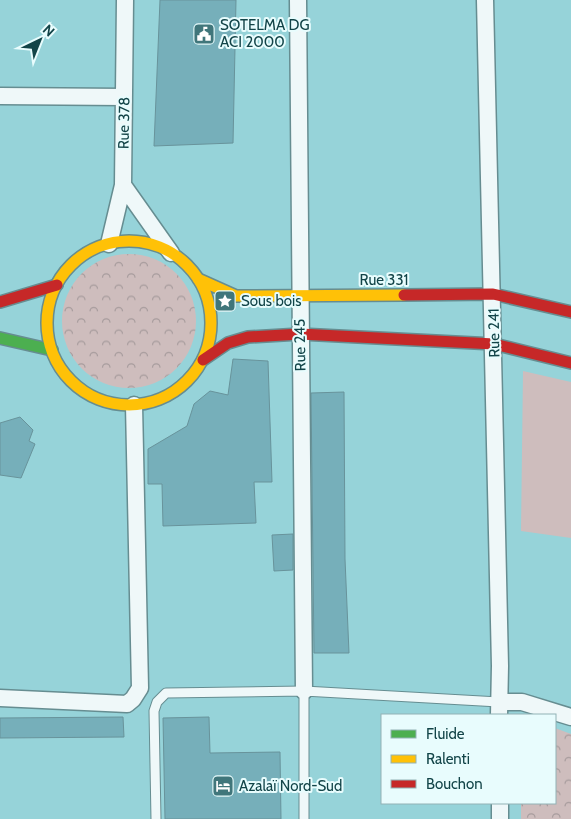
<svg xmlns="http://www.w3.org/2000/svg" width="571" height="819" viewBox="0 0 571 819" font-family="Cabin,sans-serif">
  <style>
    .forest { fill: url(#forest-crowns) }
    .garden { fill: #cebdbd }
    .building { fill: #76afba; stroke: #68939b }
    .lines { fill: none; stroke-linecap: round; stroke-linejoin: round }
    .lane-casing { stroke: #668d91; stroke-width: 11 }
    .street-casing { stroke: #668d91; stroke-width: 19 }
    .fast-casing { stroke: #668d91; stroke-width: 14 }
    .slow-casing { stroke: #668d91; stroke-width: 14 }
    .jam-casing { stroke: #668d91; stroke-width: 14 }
    .lane { stroke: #eff8f9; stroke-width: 9 }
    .street { stroke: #eff8f9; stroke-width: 16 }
    .fast { stroke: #4caf50; stroke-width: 11 }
    .slow { stroke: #ffc107; stroke-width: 11 }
    .jam { stroke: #c62828; stroke-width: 11 }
    .labels { text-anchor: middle; stroke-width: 4; stroke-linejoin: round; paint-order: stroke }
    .poi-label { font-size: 15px; fill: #124448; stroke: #e8fcfd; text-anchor: start }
    .street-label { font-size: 15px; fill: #124448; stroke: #e8fcfd }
  </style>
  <defs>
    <pattern id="forest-crowns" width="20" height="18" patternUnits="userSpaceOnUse" patternTransform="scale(1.25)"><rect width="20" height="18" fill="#cebdbd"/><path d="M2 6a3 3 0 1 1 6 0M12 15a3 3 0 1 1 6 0" fill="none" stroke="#a69b9c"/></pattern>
  </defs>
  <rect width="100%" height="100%" fill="#96d3d9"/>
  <path class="forest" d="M62 321a67 67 0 1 1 134 0a67 67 0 1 1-134 0Z
    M 555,728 L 571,734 L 571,819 L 521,819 L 521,803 L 555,803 Z"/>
  <path class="garden" d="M 523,371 L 571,382 L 571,538 L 521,531 Z"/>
  <path class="building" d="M 160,0 L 236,0 L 233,143 L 154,146 Z
    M 233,359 L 268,361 L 272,482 L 254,482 L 256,523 L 163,526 L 162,484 L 148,484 L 148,449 L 187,426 L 194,404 L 210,391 L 228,395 Z
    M 344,392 L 345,559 L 349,653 L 314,653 L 311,393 Z
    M 20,417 L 33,430 L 29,441 L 35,444 L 21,478 L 0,475 L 0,423 Z
    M 293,534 L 293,570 L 274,571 L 272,535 Z
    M 123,717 L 124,737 L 0,738 L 0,718 Z
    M 209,717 L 210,753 L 280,752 L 281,819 L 165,819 L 163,718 Z"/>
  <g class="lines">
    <g class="lane-casing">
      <path id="lane" d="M 156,819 L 154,711 L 157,702 L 166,693 L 304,691 L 499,702
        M 304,819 L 304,691"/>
    </g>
    <g class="street-casing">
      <path id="street" d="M 298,0 L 304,691
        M 485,0 L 500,666 L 499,715
        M 0,96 L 124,97
        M 123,185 L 171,253
        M 109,244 L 123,185 L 125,0
        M 0,698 L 127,704 L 133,699 L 140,688 L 134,405
        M 499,702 L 522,702 L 571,717
        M 500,803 L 500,819"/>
    </g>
    <g class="fast-casing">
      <path id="fast" d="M 0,338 L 52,350"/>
    </g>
    <g class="slow-casing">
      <path id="slow" d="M47 323a82 82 0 1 1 164 0a82 82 0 1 1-164 0Z
        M 198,279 L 236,296 L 404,295"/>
    </g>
    <g class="jam-casing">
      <path id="jam" d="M 404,295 L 493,294 L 571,312
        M 0,302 L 57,285
        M 203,360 L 228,343 L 248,337 L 300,334 L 494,344 L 571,363"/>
    </g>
    <use href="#lane" class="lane"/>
    <use href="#street" class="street"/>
    <use href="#fast" class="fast"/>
    <use href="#slow" class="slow"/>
    <use href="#jam" class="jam"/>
  </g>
  <defs>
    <g id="civic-square" transform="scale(1.125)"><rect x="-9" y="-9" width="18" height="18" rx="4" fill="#40767b" stroke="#e8fcfd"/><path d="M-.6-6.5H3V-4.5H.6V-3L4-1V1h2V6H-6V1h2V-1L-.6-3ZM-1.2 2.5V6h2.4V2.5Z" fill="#fff"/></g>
    <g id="sight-square" transform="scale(1.125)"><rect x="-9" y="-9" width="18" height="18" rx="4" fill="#40767b" stroke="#e8fcfd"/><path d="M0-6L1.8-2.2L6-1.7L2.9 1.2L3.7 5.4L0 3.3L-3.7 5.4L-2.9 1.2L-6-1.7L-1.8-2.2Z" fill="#fff"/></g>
    <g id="hotel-square" transform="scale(1.125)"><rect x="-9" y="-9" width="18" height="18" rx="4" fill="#40767b" stroke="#e8fcfd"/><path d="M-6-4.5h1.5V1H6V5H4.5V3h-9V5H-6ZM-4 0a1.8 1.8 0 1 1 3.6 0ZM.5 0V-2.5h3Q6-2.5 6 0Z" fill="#fff"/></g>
  </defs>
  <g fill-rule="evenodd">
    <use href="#civic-square" x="204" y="34"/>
    <use href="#sight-square" x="225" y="301"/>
    <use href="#hotel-square" x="223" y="786"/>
  </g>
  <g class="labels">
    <g class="poi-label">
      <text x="220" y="30">SOTELMA DG<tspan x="220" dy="17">ACI 2000</tspan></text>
      <text x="241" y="306">Sous bois</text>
      <text x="239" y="791">Azalaï Nord-Sud</text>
    </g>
    <g class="street-label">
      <text transform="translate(124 123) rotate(-89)" y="5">Rue 378</text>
      <text x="384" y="285">Rue 331</text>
      <text transform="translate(494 333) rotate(-91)" y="5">Rue 241</text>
      <text transform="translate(300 345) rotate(-91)" y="5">Rue 245</text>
    </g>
  </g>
  <rect x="381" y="714" width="175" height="90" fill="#e8fcfd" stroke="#92b2b5"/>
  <rect x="391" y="730" width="25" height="8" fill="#4caf50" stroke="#92b2b5"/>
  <text x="426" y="739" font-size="15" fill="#124448">Fluide</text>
  <rect x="391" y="755" width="25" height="8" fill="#ffc107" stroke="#92b2b5"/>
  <text x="426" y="764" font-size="15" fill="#124448">Ralenti</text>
  <rect x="391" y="780" width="25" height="8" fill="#c62828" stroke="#92b2b5"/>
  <text x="426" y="789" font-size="15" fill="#124448">Bouchon</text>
  <g transform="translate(40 40) rotate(43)" stroke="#e8fcfd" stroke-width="4" paint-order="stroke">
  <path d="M0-4L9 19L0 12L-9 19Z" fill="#124448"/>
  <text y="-8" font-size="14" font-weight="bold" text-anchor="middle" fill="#124448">N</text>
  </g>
</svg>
